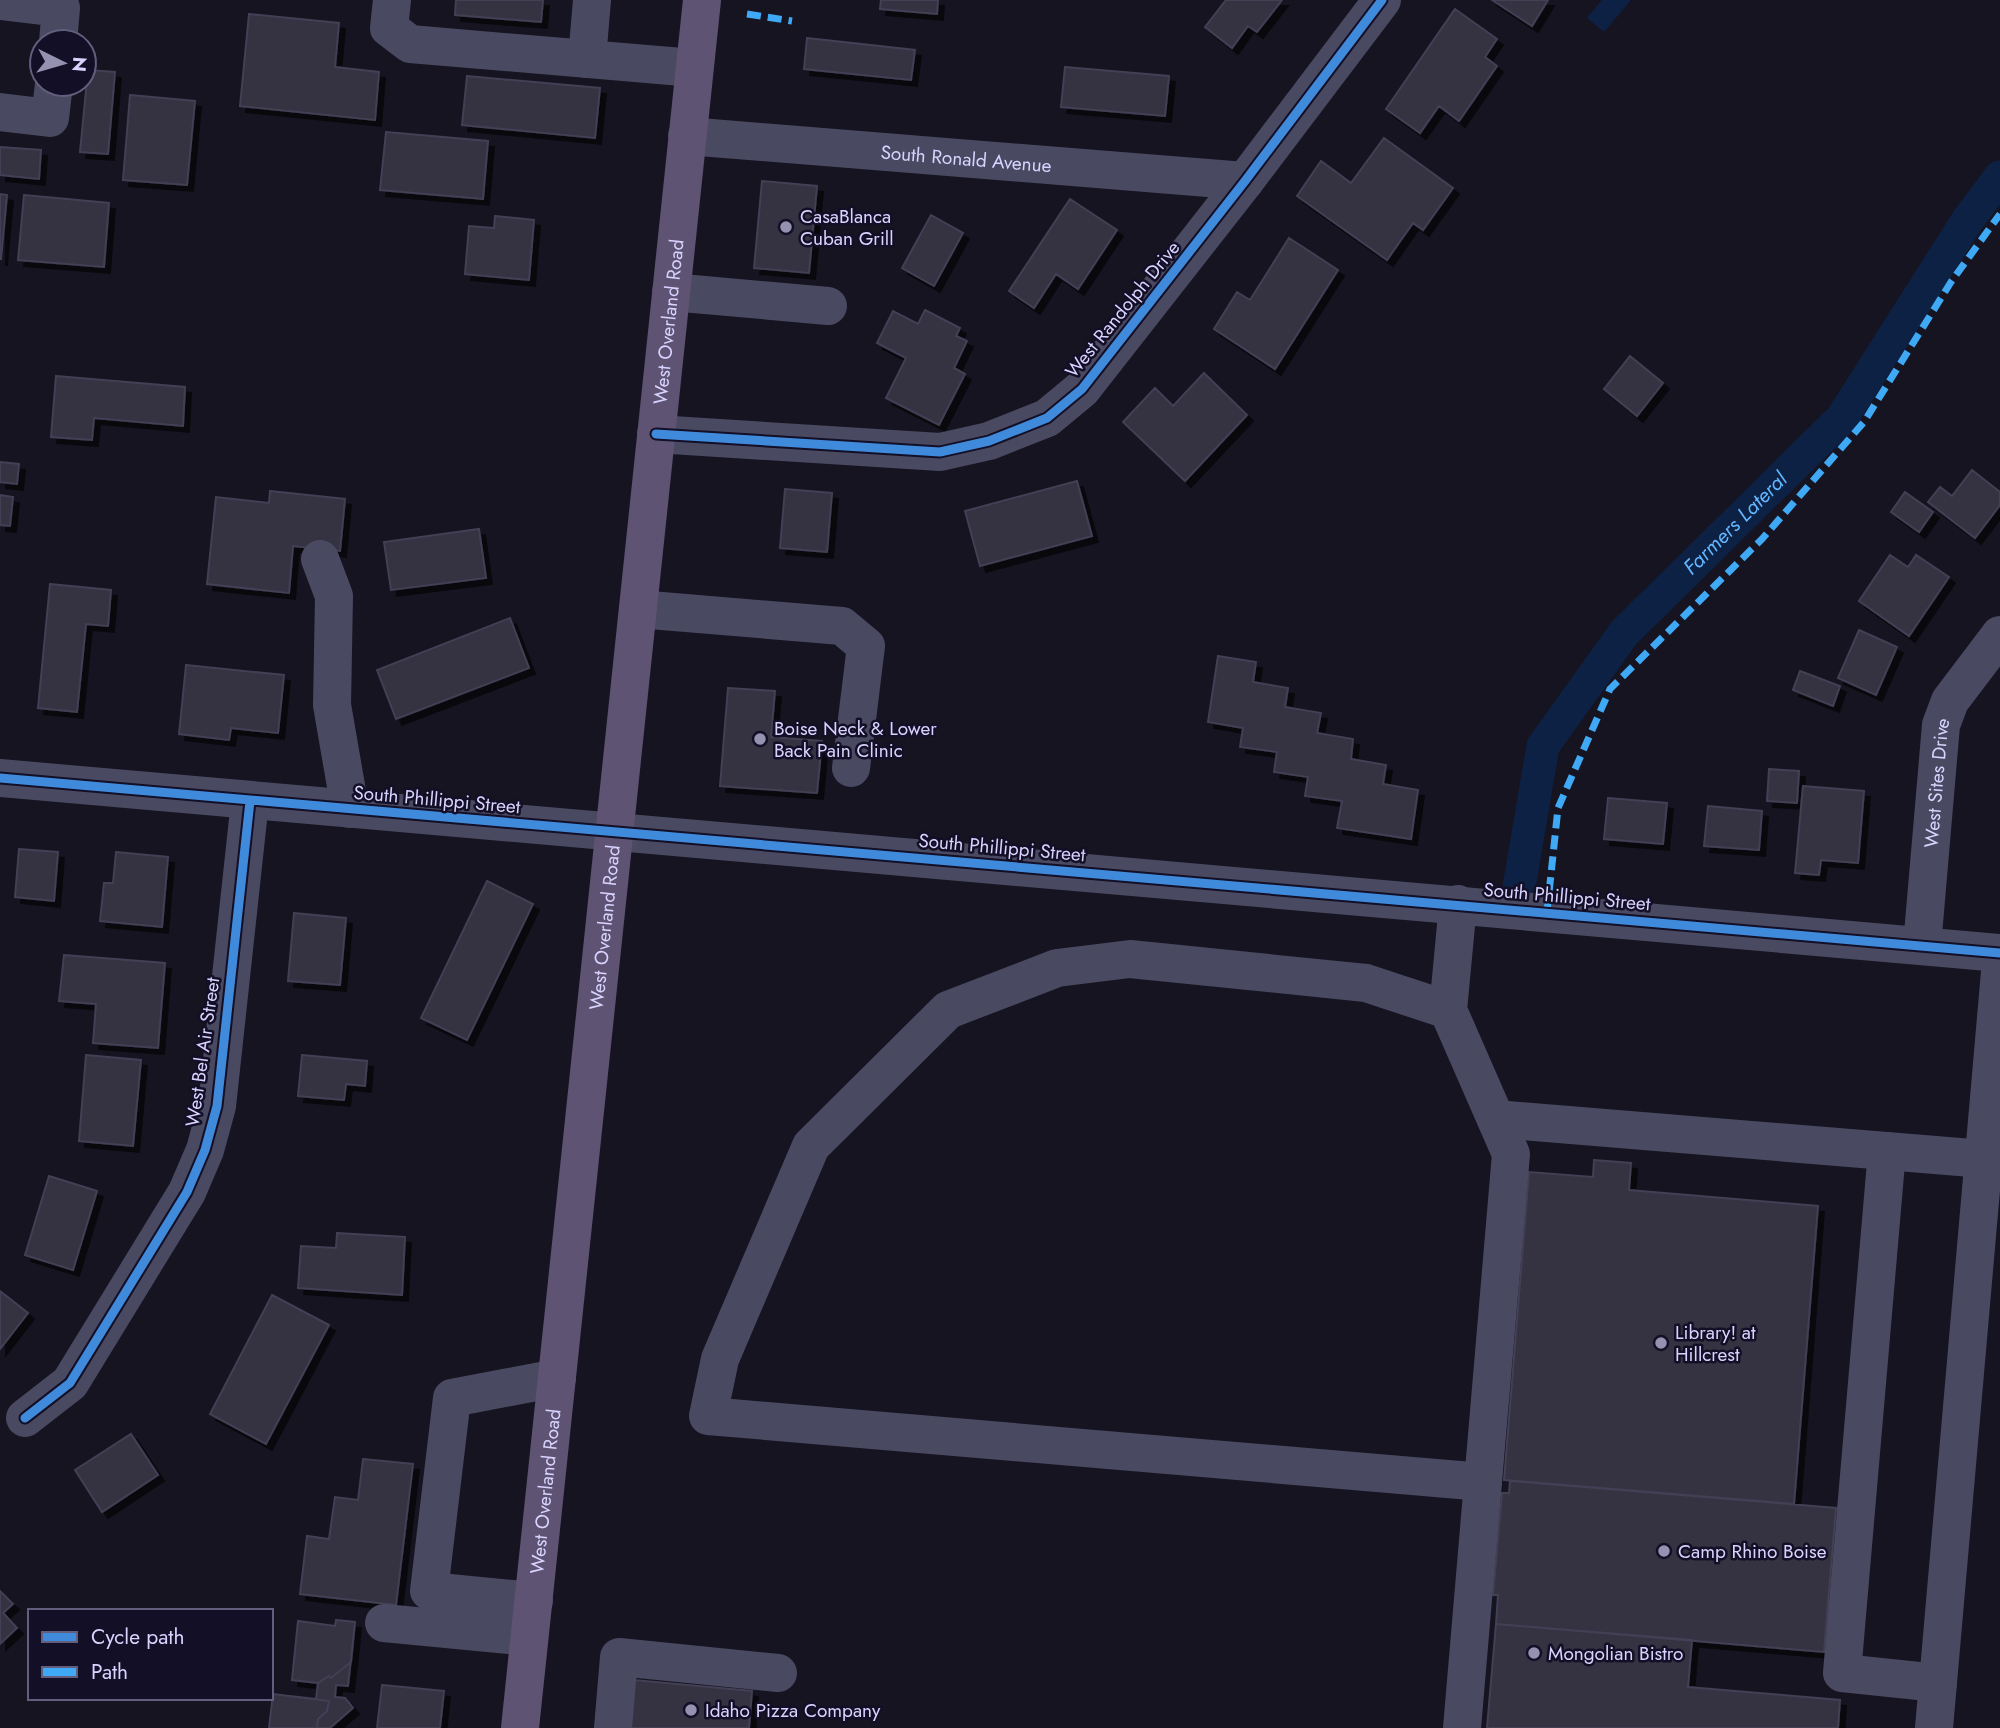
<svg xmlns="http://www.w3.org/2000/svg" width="2000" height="1728" viewBox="0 0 2000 1728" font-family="Jost,sans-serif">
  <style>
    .water { fill: #0d2144 }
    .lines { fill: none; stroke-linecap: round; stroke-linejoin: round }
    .canal { stroke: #0d2144; stroke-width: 33 }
    .building { fill: #343243; stroke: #433f54; stroke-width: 2; filter: url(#shadow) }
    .minor { stroke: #4a4962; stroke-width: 38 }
    .major { stroke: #5e5373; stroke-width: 38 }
    .quiet { stroke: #3fa9f5; stroke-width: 7; stroke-dasharray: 14 7; stroke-linecap: butt }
    .cycleway-casing { stroke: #130f26; stroke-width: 13 }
    .cycleway { stroke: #408adc; stroke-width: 9 }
    .poi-dot { fill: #9591b1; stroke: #130f26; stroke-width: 2.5 }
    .labels { text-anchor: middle; stroke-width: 5; stroke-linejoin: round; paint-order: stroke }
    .street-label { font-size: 19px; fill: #d9d4ff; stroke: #130f26 }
    .poi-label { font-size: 19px; fill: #d9d4ff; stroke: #130f26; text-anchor: start }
    .water-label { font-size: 21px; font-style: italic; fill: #62b6ff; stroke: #130f26 }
  </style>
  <defs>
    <filter id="shadow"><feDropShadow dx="6" dy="6" stdDeviation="0" flood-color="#0009"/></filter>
  </defs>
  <rect width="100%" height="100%" fill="#161421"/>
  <path class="water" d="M 1602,0 L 1631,0 L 1604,32 L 1587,18 Z"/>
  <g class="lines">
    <path class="canal" id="s1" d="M 1519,887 L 1543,746 L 1624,633 L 1842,418 L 1967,221 L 2000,177"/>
  </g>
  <path class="building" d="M 456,0 L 543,0 L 541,22 L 455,15 Z
    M 881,0 L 938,0 L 937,14 L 880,9 Z
    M 1226,0 L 1282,0 L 1257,32 L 1248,26 L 1232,48 L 1205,27 Z
    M 1492,0 L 1548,0 L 1532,26 Z
    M 1455,9 L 1497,39 L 1485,57 L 1497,66 L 1459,121 L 1439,106 L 1420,133 L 1386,109 Z
    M 249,14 L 339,23 L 335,67 L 379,72 L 375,120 L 240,106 Z
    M 807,38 L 915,50 L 911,80 L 804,69 Z
    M 1065,67 L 1169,76 L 1165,116 L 1061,107 Z
    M 88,70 L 115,72 L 108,154 L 80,152 Z
    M 467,76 L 600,88 L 595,138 L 462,125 Z
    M 130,95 L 195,101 L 187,185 L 123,180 Z
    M 386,132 L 488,141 L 483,199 L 380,190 Z
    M 1384,138 L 1453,188 L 1423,230 L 1413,223 L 1387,260 L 1297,196 L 1321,161 L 1351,183 Z
    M 0,147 L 41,150 L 39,179 L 0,175 Z
    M 762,181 L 817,186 L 809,273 L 754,268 Z
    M 0,194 L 7,195 L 1,259 L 0,259 Z
    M 24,195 L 109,203 L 104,267 L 18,260 Z
    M 1070,199 L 1117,230 L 1078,289 L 1056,274 L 1034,308 L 1009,291 Z
    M 931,215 L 963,233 L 934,286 L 902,268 Z
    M 495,216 L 534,220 L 529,280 L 465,274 L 469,226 L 494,228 Z
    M 1289,238 L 1338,270 L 1275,369 L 1214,329 L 1237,292 L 1250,300 Z
    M 925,310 L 960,328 L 956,336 L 967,341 L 954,368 L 965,374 L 939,425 L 886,398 L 906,358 L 877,343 L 893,311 L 918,324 Z
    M 1630,356 L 1663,383 L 1637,416 L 1604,389 Z
    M 1204,373 L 1247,415 L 1185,481 L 1123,422 L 1155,388 L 1173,406 Z
    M 56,376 L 185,387 L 183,426 L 94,418 L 92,440 L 51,437 Z
    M 0,462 L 19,464 L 17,484 L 0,482 Z
    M 1972,470 L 2000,492 L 2000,505 L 1975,538 L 1928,502 L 1940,487 L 1952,496 Z
    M 1077,481 L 1092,536 L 980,566 L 965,511 Z
    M 785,489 L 832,493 L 827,552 L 780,548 Z
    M 270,491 L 345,499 L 340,551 L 293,546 L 289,593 L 207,584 L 216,497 L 269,503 Z
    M 1905,492 L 1933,512 L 1919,532 L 1891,512 Z
    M 0,495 L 13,497 L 10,526 L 0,525 Z
    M 479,529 L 486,578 L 391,590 L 384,542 Z
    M 1890,555 L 1908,567 L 1916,555 L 1949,577 L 1909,636 L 1859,601 Z
    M 50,584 L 111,590 L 108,626 L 86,624 L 77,712 L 38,708 Z
    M 510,618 L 529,668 L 396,719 L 377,670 Z
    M 1859,630 L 1897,647 L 1876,695 L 1838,678 Z
    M 1218,656 L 1256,662 L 1253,682 L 1288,688 L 1285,707 L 1321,713 L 1317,733 L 1353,739 L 1351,759 L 1386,765 L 1383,784 L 1418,790 L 1411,839 L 1337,828 L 1342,801 L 1305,796 L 1308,777 L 1274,772 L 1277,752 L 1240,747 L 1243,728 L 1208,722 Z
    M 186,665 L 284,675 L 278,733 L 231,728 L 229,740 L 179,734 Z
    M 1800,671 L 1840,686 L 1833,706 L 1793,690 Z
    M 728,688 L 775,691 L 771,737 L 822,741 L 817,793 L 720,786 Z
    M 1769,769 L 1799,771 L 1797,803 L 1767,801 Z
    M 1803,786 L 1864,791 L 1858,863 L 1821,860 L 1819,875 L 1795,873 Z
    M 1608,798 L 1667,803 L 1663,844 L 1604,839 Z
    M 1708,806 L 1762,811 L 1759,850 L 1704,846 Z
    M 19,849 L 58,852 L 54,901 L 15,897 Z
    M 116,852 L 168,857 L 162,927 L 100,921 L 104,883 L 113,883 Z
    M 487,881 L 533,904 L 467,1040 L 421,1018 Z
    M 294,913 L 346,918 L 340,985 L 288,981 Z
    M 64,955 L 165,963 L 158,1048 L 93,1043 L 96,1004 L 59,1001 Z
    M 86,1055 L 141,1060 L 133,1146 L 79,1141 Z
    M 302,1055 L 367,1061 L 365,1086 L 346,1084 L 344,1100 L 298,1096 Z
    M 1594,1160 L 1631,1163 L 1629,1190 L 1818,1206 L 1794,1504 L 1504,1480 L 1529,1172 L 1593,1177 Z
    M 49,1176 L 97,1191 L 73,1270 L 25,1255 Z
    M 337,1233 L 405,1237 L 402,1295 L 298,1288 L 301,1246 L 336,1248 Z
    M 0,1291 L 28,1313 L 0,1349 Z
    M 272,1295 L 329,1325 L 266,1444 L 210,1414 Z
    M 131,1434 L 158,1475 L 102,1512 L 75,1470 Z
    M 363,1459 L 413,1464 L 396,1605 L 300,1594 L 307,1536 L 329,1539 L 335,1497 L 358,1500 Z
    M 1510,1481 L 1836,1508 L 1824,1652 L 1496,1624 L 1498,1595 L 1493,1595 L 1502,1493 L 1509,1493 Z
    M 0,1591 L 13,1604 L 3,1613 L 17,1628 L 0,1644 Z
    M 336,1620 L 355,1622 L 348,1686 L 336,1685 L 335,1697 L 345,1698 L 353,1708 L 330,1728 L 269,1728 L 273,1694 L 316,1699 L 318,1683 L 292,1680 L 298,1621 L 335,1626 Z
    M 336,1620 L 355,1622 L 351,1662 L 331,1678 L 329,1676 L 318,1683 L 292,1680 L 298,1621 L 335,1626 Z
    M 1496,1624 L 1692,1640 L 1688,1687 L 1840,1700 L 1838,1728 L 1487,1728 Z
    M 634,1680 L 752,1691 L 749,1728 L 630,1728 Z
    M 382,1685 L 444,1691 L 440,1728 L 377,1728 Z
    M 273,1694 L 329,1701 L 327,1711 L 318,1719 L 317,1728 L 269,1728 Z"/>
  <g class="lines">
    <g class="minor">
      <path d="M 392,0 L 389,28 L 410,44 L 694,68"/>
      <path d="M 0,1 L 61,8 L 58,42"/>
      <path d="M 587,59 L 592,0"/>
      <path d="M 0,112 L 50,118 L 54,84"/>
      <path id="s2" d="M 687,136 L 1245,181"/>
      <path d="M 671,292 L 828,306"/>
      <path d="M 656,434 L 940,452 L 989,441 L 1047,418 L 1082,389 L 1245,181 L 1382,0"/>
      <path d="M 320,559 L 334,596 L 332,705 L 350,809"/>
      <path d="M 638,609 L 842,626 L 866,646 L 851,768"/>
      <path d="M 0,778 C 667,837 1334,892 2000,953"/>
      <path d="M 1458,904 L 1448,1010 L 1511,1154 L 1462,1728"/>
      <path id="s3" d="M 1922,946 L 1941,725 L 1950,701 L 2000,635"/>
      <path d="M 1448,1010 L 1366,983 L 1130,959 L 1057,968 L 948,1010 L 811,1146 L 720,1359 L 708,1416 L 1483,1482"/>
      <path d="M 1496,1119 L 1984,1159"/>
      <path d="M 1887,1151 L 1842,1673 L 1938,1683"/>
      <path d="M 25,1418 L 70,1383 L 187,1192 L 205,1150 L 217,1106 L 250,801"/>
      <path d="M 534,1601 L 429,1591 L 452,1398 L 557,1378"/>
      <path d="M 384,1623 L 529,1637"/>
      <path d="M 613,1728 L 619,1657 L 778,1673"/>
      <path d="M 1934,1728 L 2000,972"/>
    </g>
    <path class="major" id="s4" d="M 520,1728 L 702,0"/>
    <path class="quiet" d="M 747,14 L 792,21
      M 1547,912 L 1558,808 L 1610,689 L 1762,539 L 1864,422 L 1951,282 L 2000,214"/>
    <g class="cycleway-casing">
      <path id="cycleway" d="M 656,434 L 940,452 L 989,441 L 1047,418 L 1082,389 L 1245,181 L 1382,0
        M 0,778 C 667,837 1334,892 2000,953
        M 25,1418 L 70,1383 L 187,1192 L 205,1150 L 217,1106 L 250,801"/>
    </g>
    <use href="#cycleway" class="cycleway"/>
  </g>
  <g class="poi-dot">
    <circle cx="786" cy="227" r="7"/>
    <circle cx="760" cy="739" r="7"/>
    <circle cx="1661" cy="1343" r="7"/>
    <circle cx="1664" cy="1551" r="7"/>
    <circle cx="1534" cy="1653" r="7"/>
    <circle cx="691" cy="1710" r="7"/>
  </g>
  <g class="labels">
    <g class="street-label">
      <text dy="7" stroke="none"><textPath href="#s2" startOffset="280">South Ronald Avenue</textPath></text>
      <text transform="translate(1122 309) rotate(-51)" y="7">West Randolph Drive</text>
      <text dy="7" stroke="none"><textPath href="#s4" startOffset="1414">West Overland Road</textPath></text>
      <text dy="7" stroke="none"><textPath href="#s3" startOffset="164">West Sites Drive</textPath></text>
      <text transform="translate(437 799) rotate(5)" y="7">South Phillippi Street</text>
      <text transform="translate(1002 847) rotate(5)" y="7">South Phillippi Street</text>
      <text transform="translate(1567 896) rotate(5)" y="7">South Phillippi Street</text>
      <text dy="7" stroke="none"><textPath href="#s4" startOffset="805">West Overland Road</textPath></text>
      <text transform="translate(202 1052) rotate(-82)" y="7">West Bel Air Street</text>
      <text dy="7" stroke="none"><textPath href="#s4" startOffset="238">West Overland Road</textPath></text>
    </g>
    <g class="poi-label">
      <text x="800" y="223">CasaBlanca<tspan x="800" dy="22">Cuban Grill</tspan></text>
      <text x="774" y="735">Boise Neck &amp; Lower<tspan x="774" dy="22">Back Pain Clinic</tspan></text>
      <text x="1675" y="1339">Library! at<tspan x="1675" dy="22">Hillcrest</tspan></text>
      <text x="1678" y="1558">Camp Rhino Boise</text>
      <text x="1548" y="1660">Mongolian Bistro</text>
      <text x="705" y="1717">Idaho Pizza Company</text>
    </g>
    <g class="water-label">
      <text dy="7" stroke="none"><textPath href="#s1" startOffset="438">Farmers Lateral</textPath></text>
    </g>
  </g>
  <rect x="28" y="1609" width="245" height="91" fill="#130f26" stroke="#625e7d" stroke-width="2"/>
  <rect x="42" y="1632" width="35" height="10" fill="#408adc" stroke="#625e7d" stroke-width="2"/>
  <text x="91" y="1644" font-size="21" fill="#d9d4ff">Cycle path</text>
  <rect x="42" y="1667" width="35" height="10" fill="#3fa9f5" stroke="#625e7d" stroke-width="2"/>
  <text x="91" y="1679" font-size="21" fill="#d9d4ff">Path</text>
  <g transform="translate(63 63) rotate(95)"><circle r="33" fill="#130f26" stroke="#625e7d" stroke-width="2"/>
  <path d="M0-5L12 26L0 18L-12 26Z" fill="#9591b1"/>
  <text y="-10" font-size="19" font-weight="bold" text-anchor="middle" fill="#d9d4ff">N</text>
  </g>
</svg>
